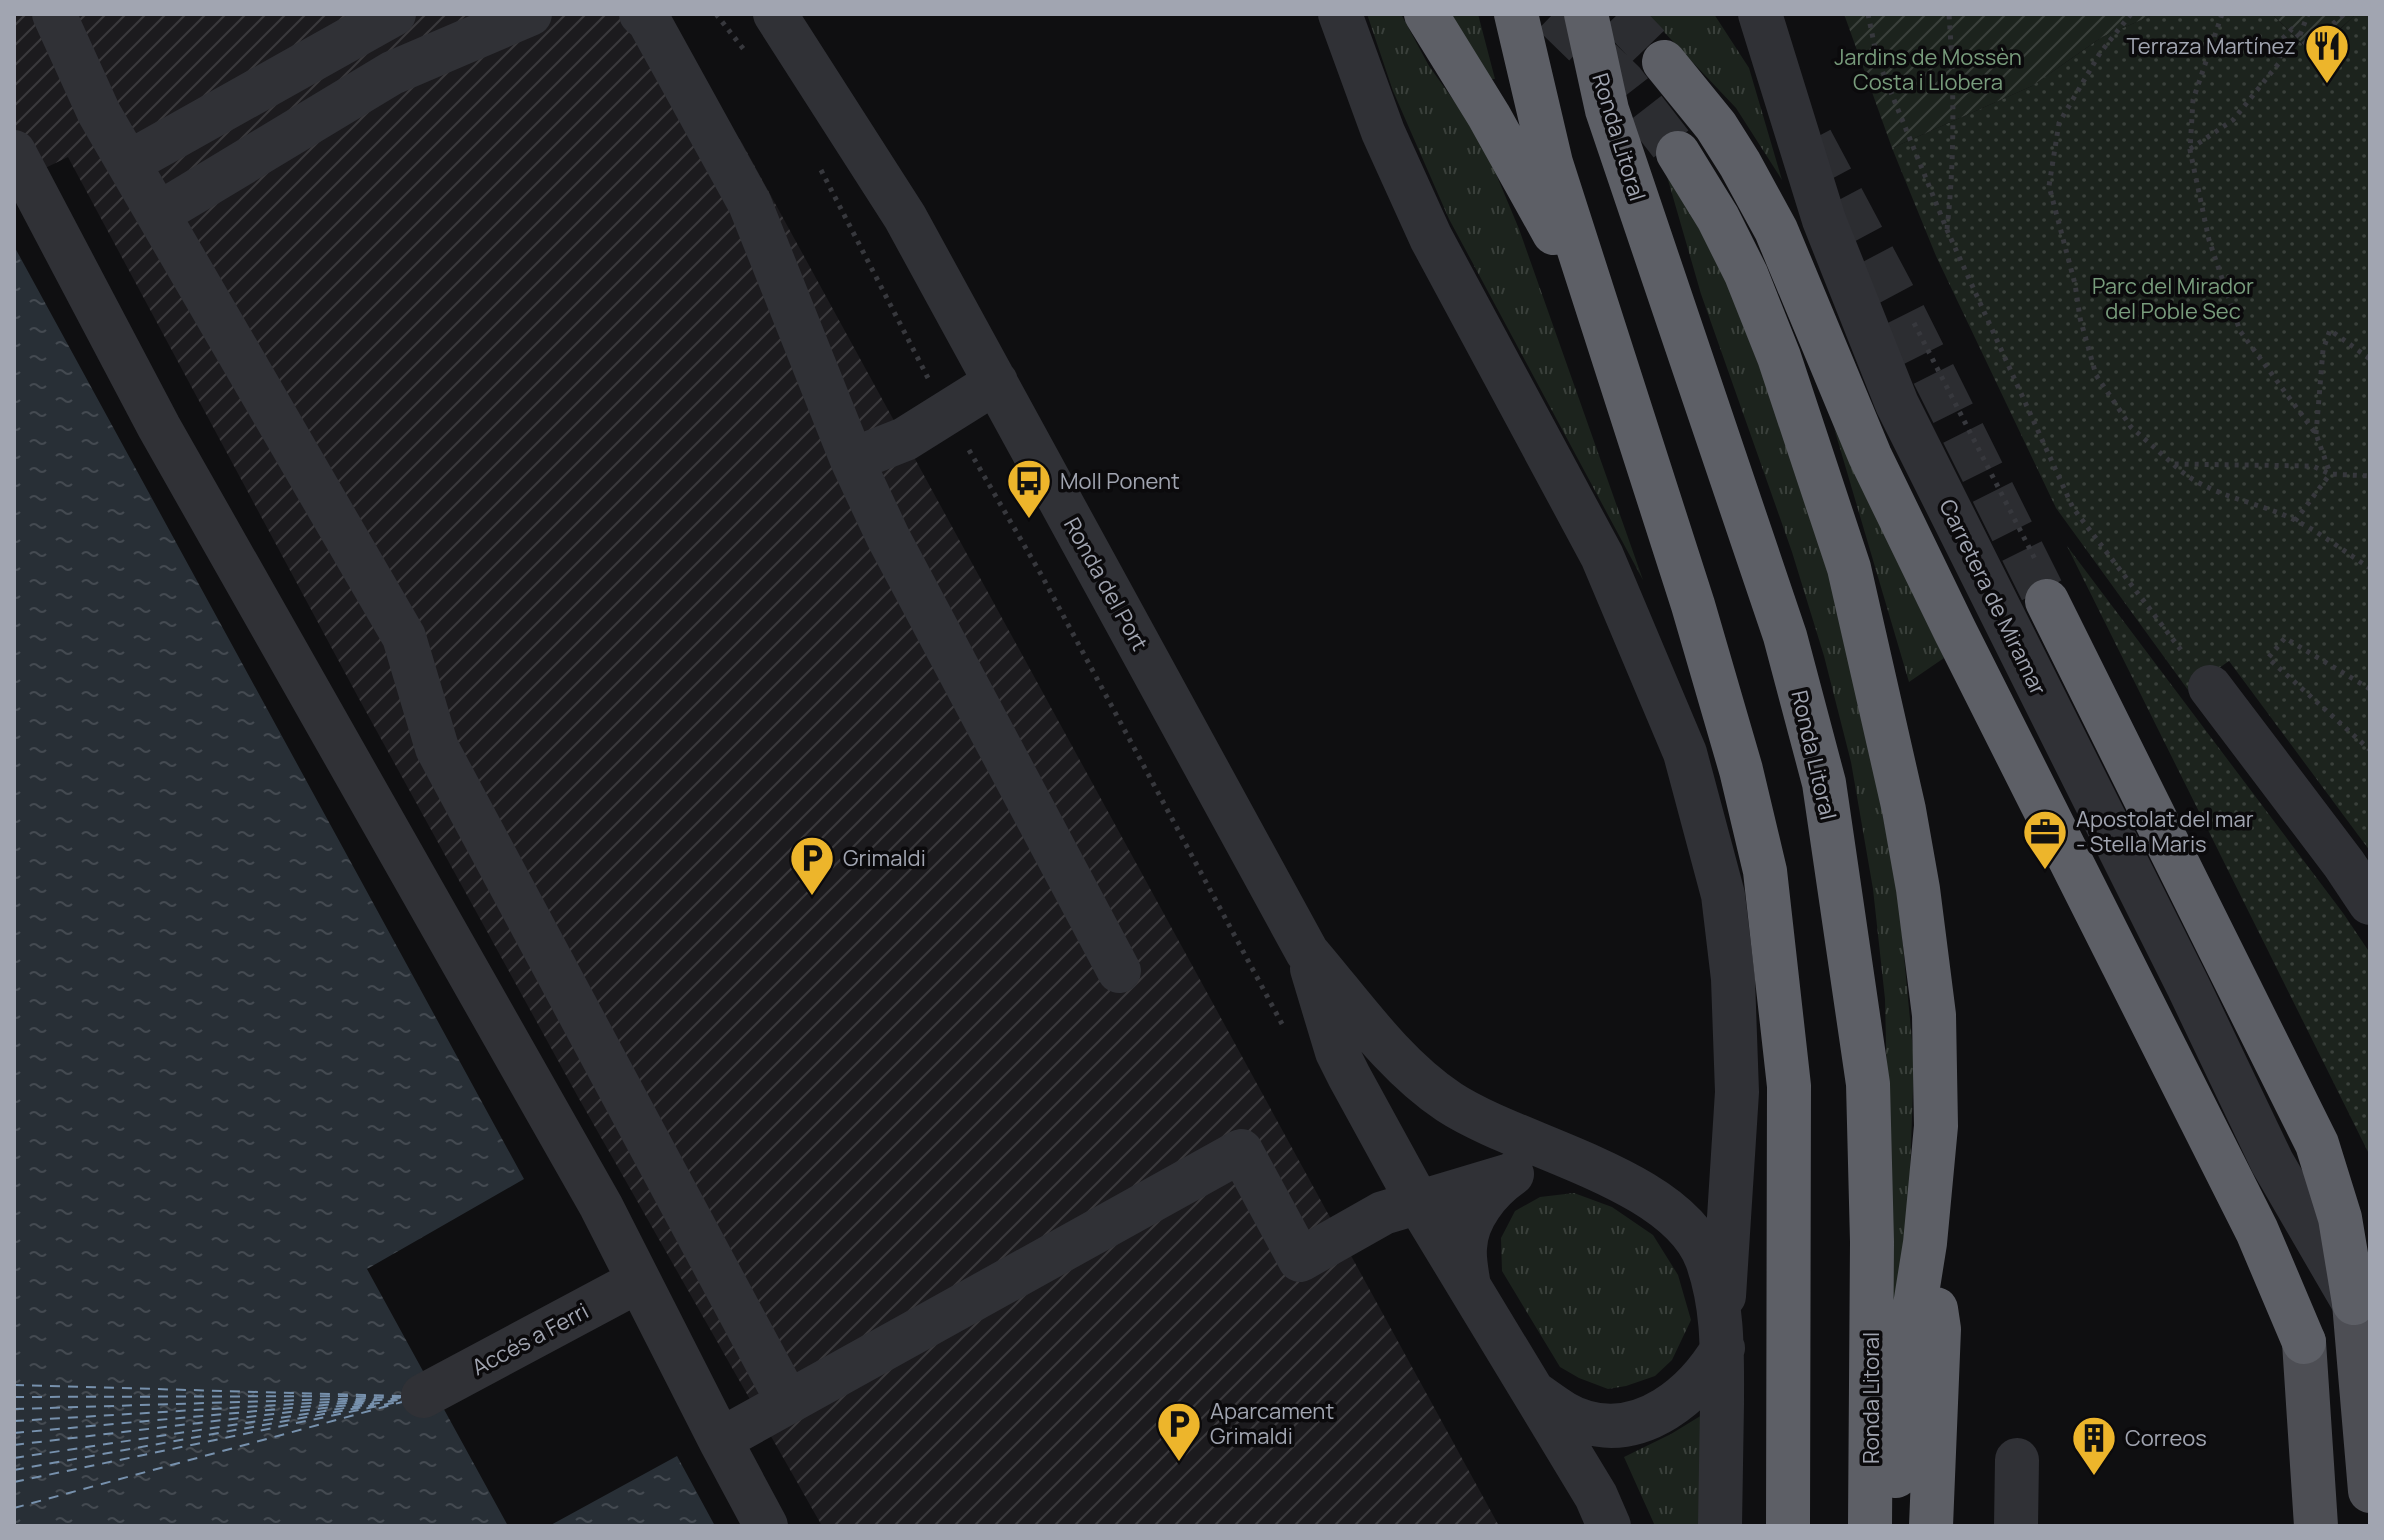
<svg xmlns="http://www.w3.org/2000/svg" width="2384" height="1540" viewBox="0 0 2384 1540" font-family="Manrope,sans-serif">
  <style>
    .industrial { fill: url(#industrial-furrows) }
    .grass { fill: url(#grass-tufts) }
    .park { fill: url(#park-dots) }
    .garden { fill: url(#garden-furrows) }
    .water { fill: url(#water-ripples) }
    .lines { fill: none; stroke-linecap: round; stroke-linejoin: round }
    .ferry { stroke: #7791ad; stroke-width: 2; stroke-dasharray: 10 8; stroke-linecap: butt }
    .highway-tunnel { stroke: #2c2d31; stroke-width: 44; stroke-dasharray: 44 22; stroke-linecap: butt }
    .path { stroke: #37383d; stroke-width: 5; stroke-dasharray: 4 6; stroke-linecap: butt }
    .minor { stroke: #303136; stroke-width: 44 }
    .major { stroke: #4d4e54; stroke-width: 44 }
    .highway { stroke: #5d5f66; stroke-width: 44 }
    .labels { text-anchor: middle; stroke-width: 7; stroke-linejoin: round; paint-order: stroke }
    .poi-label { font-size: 22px; fill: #a1a5b1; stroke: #0b0a0c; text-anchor: start }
    .park-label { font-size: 22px; fill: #789c7c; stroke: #0b0a0c }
    .street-label { font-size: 22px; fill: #a1a5b1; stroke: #0b0a0c }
  </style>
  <defs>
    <pattern id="industrial-furrows" width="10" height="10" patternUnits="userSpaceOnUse" patternTransform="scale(2)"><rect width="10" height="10" fill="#1c1b1e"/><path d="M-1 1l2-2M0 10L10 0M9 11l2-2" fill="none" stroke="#3a393c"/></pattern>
    <pattern id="grass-tufts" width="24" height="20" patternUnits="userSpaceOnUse" patternTransform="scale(2)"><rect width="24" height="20" fill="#1c231d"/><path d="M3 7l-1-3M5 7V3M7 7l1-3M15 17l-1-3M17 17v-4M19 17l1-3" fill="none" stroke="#3a403b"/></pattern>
    <pattern id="park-dots" width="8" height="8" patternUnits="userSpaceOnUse" patternTransform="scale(2)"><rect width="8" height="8" fill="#1c231d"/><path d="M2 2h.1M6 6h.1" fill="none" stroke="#3a403b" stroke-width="1.8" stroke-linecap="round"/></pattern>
    <pattern id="garden-furrows" width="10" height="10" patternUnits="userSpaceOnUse" patternTransform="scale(2)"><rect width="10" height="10" fill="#1c231d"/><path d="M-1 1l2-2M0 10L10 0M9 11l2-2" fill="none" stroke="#3a403b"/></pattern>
    <pattern id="water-ripples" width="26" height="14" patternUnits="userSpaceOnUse" patternTransform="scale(2)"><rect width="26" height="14" fill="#282f36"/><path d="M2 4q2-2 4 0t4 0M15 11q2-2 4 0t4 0" fill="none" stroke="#444a51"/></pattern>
  </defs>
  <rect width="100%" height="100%" fill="#0f0f11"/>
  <path class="industrial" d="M 14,14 L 648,14 L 742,143 L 1499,1526 L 822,1526 L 578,1097 L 358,697 L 68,157 L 14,183 Z"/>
  <path class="grass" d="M 1367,14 L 1401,14 L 1429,66 L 1470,123 L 1489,157 L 1519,229 L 1643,580 L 1449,219 L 1393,91 Z
    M 1443,14 L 1478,14 L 1495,79 L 1486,79 Z
    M 1647,14 L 1714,14 L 1749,68 L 1782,180 L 1736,108 Z
    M 1664,166 L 1704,224 L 1794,456 L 1839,591 L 1898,893 L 1914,1061 L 1907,1257 L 1892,1313 L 1885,999 L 1873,889 L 1851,762 L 1824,656 L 1792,552 L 1701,294 Z
    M 1834,428 L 1944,658 L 1909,682 Z
    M 1574,1193 L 1612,1207 L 1653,1235 L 1678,1275 L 1691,1320 L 1672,1360 L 1655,1376 L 1626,1386 L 1608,1389 L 1579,1378 L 1560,1367 L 1502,1271 L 1501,1238 L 1515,1211 L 1540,1197 Z
    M 1702,1415 L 1702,1526 L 1655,1526 L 1624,1457 L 1671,1434 Z"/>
  <path class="park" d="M 2155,14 L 2272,14 L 2303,45 L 2325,33 L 2331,38 L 2356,14 L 2370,14 L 2370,851 L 2229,661 L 2188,690 L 2056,508 L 1936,256 L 1892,148 L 2032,86 L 2102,37 Z
    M 2067,546 L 2343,913 L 2370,953 L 2370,1156 Z"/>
  <path class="garden" d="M 1844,14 L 2155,14 L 2102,37 L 2032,86 L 1892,148 Z
    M 2272,14 L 2356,14 L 2330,38 L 2325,34 L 2310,51 Z"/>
  <path class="water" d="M 14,246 L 524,1179 L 367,1269 L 508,1526 L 14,1526 Z
    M 677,1456 L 715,1526 L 549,1526 Z"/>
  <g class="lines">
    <path class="ferry" d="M 14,1385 L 401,1396
      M 14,1397 L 377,1396
      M 14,1409 L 401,1397
      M 14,1421 L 377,1399
      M 14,1433 L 401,1398
      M 14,1445 L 374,1402
      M 14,1458 L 398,1400
      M 14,1470 L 374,1405
      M 14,1482 L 402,1401
      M 14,1508 L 402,1402"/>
    <path class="highway-tunnel" d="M 1553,14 L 1623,82 L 1678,153
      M 1618,14 L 1664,62
      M 1811,140 L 1902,311 L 2047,601"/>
    <path class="path" d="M 716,14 L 745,51
      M 1868,14 L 1877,58 L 1947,230 L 2073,508 L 2184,654
      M 2131,14 L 2100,53 L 2059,123 L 2049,186 L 2075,284 L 2080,318 L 2096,375 L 2131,427 L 2173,464 L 2313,466 L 2330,474 L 2370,476
      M 2222,14 L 2193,100 L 2190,150 L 2209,240 L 2240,331 L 2316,434 L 2330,473
      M 2300,35 L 2308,14
      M 2190,149 L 2233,120 L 2279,63 L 2282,39 L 2292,29 L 2308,46 L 2344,14
      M 821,170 L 928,378
      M 1947,229 C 1955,157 1954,86 1949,14
      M 1914,323 L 2037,563
      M 2316,434 L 2323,350 L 2330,330 L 2370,359
      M 969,450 L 1042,576 L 1282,1024
      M 2174,465 C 2206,495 2247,499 2286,516 C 2315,528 2343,551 2370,568
      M 2295,521 L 2330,474
      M 2370,689 L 2285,638 L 2268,658 L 2370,750"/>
    <path class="minor" d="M 54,14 L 99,113 L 404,637 L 437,748 L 788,1402
      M 641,14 L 649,21 L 750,204 L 852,460
      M 775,14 L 905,217 L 1307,952 C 1351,1003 1392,1064 1449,1102 C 1519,1148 1677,1178 1707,1260 C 1724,1308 1722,1355 1722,1404 C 1721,1445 1721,1485 1720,1526
      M 1340,14 L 1383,132 L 1431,238 L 1602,556 L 1685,753 L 1723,895 L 1733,979 L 1737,1092 L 1724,1296
      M 1760,14 L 1824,220 L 1897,404 L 2188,986 L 2272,1162 L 2352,1300
      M 14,152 L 159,427 L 601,1206 L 720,1440
      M 128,163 L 394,14
      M 158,214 L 392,73 L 530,14
      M 996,382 L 905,439 L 852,460 L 888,537 L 1119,971
      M 2210,687 L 2344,864 L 2370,903
      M 1312,969 L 1337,1052 L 1349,1076 L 1418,1202 L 1596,1496 L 1609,1526
      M 1469,1286 C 1467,1274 1464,1260 1465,1248 C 1466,1218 1489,1190 1512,1174
      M 1536,1394 C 1552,1405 1566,1417 1585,1422 C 1643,1439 1695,1395 1723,1348
      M 423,1396 L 638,1281
      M 766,1526 L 720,1440 L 1241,1151 L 1300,1260 L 1383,1213 L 1510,1175
      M 2016,1526 L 2017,1460"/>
    <path class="major" d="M 2354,1303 L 2370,1491
      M 2304,1342 L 2316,1526"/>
    <path class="highway" d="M 1426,14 L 1489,116 L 1554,233
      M 1516,14 L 1551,163 L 1693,605 L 1741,770 L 1765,871 L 1789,1086 L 1788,1526
      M 1586,14 L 1607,110 L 1785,636 L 1824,783 L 1868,1084 L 1872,1242 L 1870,1526
      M 1664,62 L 1716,126 L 1740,164 L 1776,230 L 1870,456 L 1955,631 L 2257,1231 L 2304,1342
      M 1678,153 L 1718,218 L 1746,274 L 1779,357 L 1849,568 L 1904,810 L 1918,889 L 1934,1015 L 1936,1126 L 1925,1243 L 1909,1343 L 1896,1476
      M 2047,601 L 2317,1144 L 2340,1218 L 2354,1303
      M 1931,1526 L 1939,1329 L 1936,1309"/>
  </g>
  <defs>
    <g id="restaurant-pin" transform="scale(2.3)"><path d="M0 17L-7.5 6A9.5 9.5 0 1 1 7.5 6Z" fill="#edb52b" stroke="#0b0a0c"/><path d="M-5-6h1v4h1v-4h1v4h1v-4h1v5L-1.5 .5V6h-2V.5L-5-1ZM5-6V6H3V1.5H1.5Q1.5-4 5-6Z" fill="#111"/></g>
    <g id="bus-pin" transform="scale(2.3)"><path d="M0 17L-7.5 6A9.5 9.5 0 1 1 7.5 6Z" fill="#edb52b" stroke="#0b0a0c"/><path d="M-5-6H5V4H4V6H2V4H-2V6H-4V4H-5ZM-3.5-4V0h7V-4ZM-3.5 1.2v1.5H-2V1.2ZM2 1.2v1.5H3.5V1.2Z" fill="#111"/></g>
    <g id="office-pin" transform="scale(2.3)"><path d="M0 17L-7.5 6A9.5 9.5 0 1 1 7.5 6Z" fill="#edb52b" stroke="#0b0a0c"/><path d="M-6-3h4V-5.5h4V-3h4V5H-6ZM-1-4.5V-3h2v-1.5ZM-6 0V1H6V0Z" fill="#111"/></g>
    <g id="parking-pin" transform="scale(2.3)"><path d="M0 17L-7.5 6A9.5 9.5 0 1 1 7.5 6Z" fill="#edb52b" stroke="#0b0a0c"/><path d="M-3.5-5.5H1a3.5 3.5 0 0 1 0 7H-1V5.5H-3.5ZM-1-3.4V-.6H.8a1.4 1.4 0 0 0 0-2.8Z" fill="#111"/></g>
    <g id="building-pin" transform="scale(2.3)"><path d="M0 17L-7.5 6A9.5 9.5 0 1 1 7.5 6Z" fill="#edb52b" stroke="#0b0a0c"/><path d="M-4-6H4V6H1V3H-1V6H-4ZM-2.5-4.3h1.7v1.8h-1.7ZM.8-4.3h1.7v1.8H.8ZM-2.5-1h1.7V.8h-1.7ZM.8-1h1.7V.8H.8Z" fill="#111"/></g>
  </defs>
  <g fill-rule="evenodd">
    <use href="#restaurant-pin" x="2327" y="46"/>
    <use href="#bus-pin" x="1029" y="481"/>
    <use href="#office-pin" x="2045" y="832"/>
    <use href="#parking-pin" x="812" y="858"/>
    <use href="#parking-pin" x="1179" y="1424"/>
    <use href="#building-pin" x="2094" y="1438"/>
  </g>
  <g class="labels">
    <g class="poi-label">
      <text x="2296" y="54" text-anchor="end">Terraza Martínez</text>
      <text x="1060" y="489">Moll Ponent</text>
      <text x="2076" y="827">Apostolat del mar<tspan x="2076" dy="25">- Stella Maris</tspan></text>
      <text x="843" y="866">Grimaldi</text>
      <text x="1210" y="1419">Aparcament<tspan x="1210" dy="25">Grimaldi</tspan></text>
      <text x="2125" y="1446">Correos</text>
    </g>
    <g class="park-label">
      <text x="1928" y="65">Jardins de Mossèn<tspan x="1928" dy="25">Costa i Llobera</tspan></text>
      <text x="2173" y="294">Parc del Mirador<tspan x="2173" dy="25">del Poble Sec</tspan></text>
    </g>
    <g class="street-label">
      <text transform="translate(1619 137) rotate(73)" y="8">Ronda Litoral</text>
      <text transform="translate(1106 584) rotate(61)" y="8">Ronda del Port</text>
      <text transform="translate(1993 597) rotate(64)" y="8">Carretera de Miramar</text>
      <text transform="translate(1814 755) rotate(77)" y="8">Ronda Litoral</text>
      <text transform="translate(530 1339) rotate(-28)" y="8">Accés a Ferri</text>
      <text transform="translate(1871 1398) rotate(-90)" y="8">Ronda Litoral</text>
    </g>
  </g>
  <rect width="2384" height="1540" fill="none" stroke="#a1a5b1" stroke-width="32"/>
</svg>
